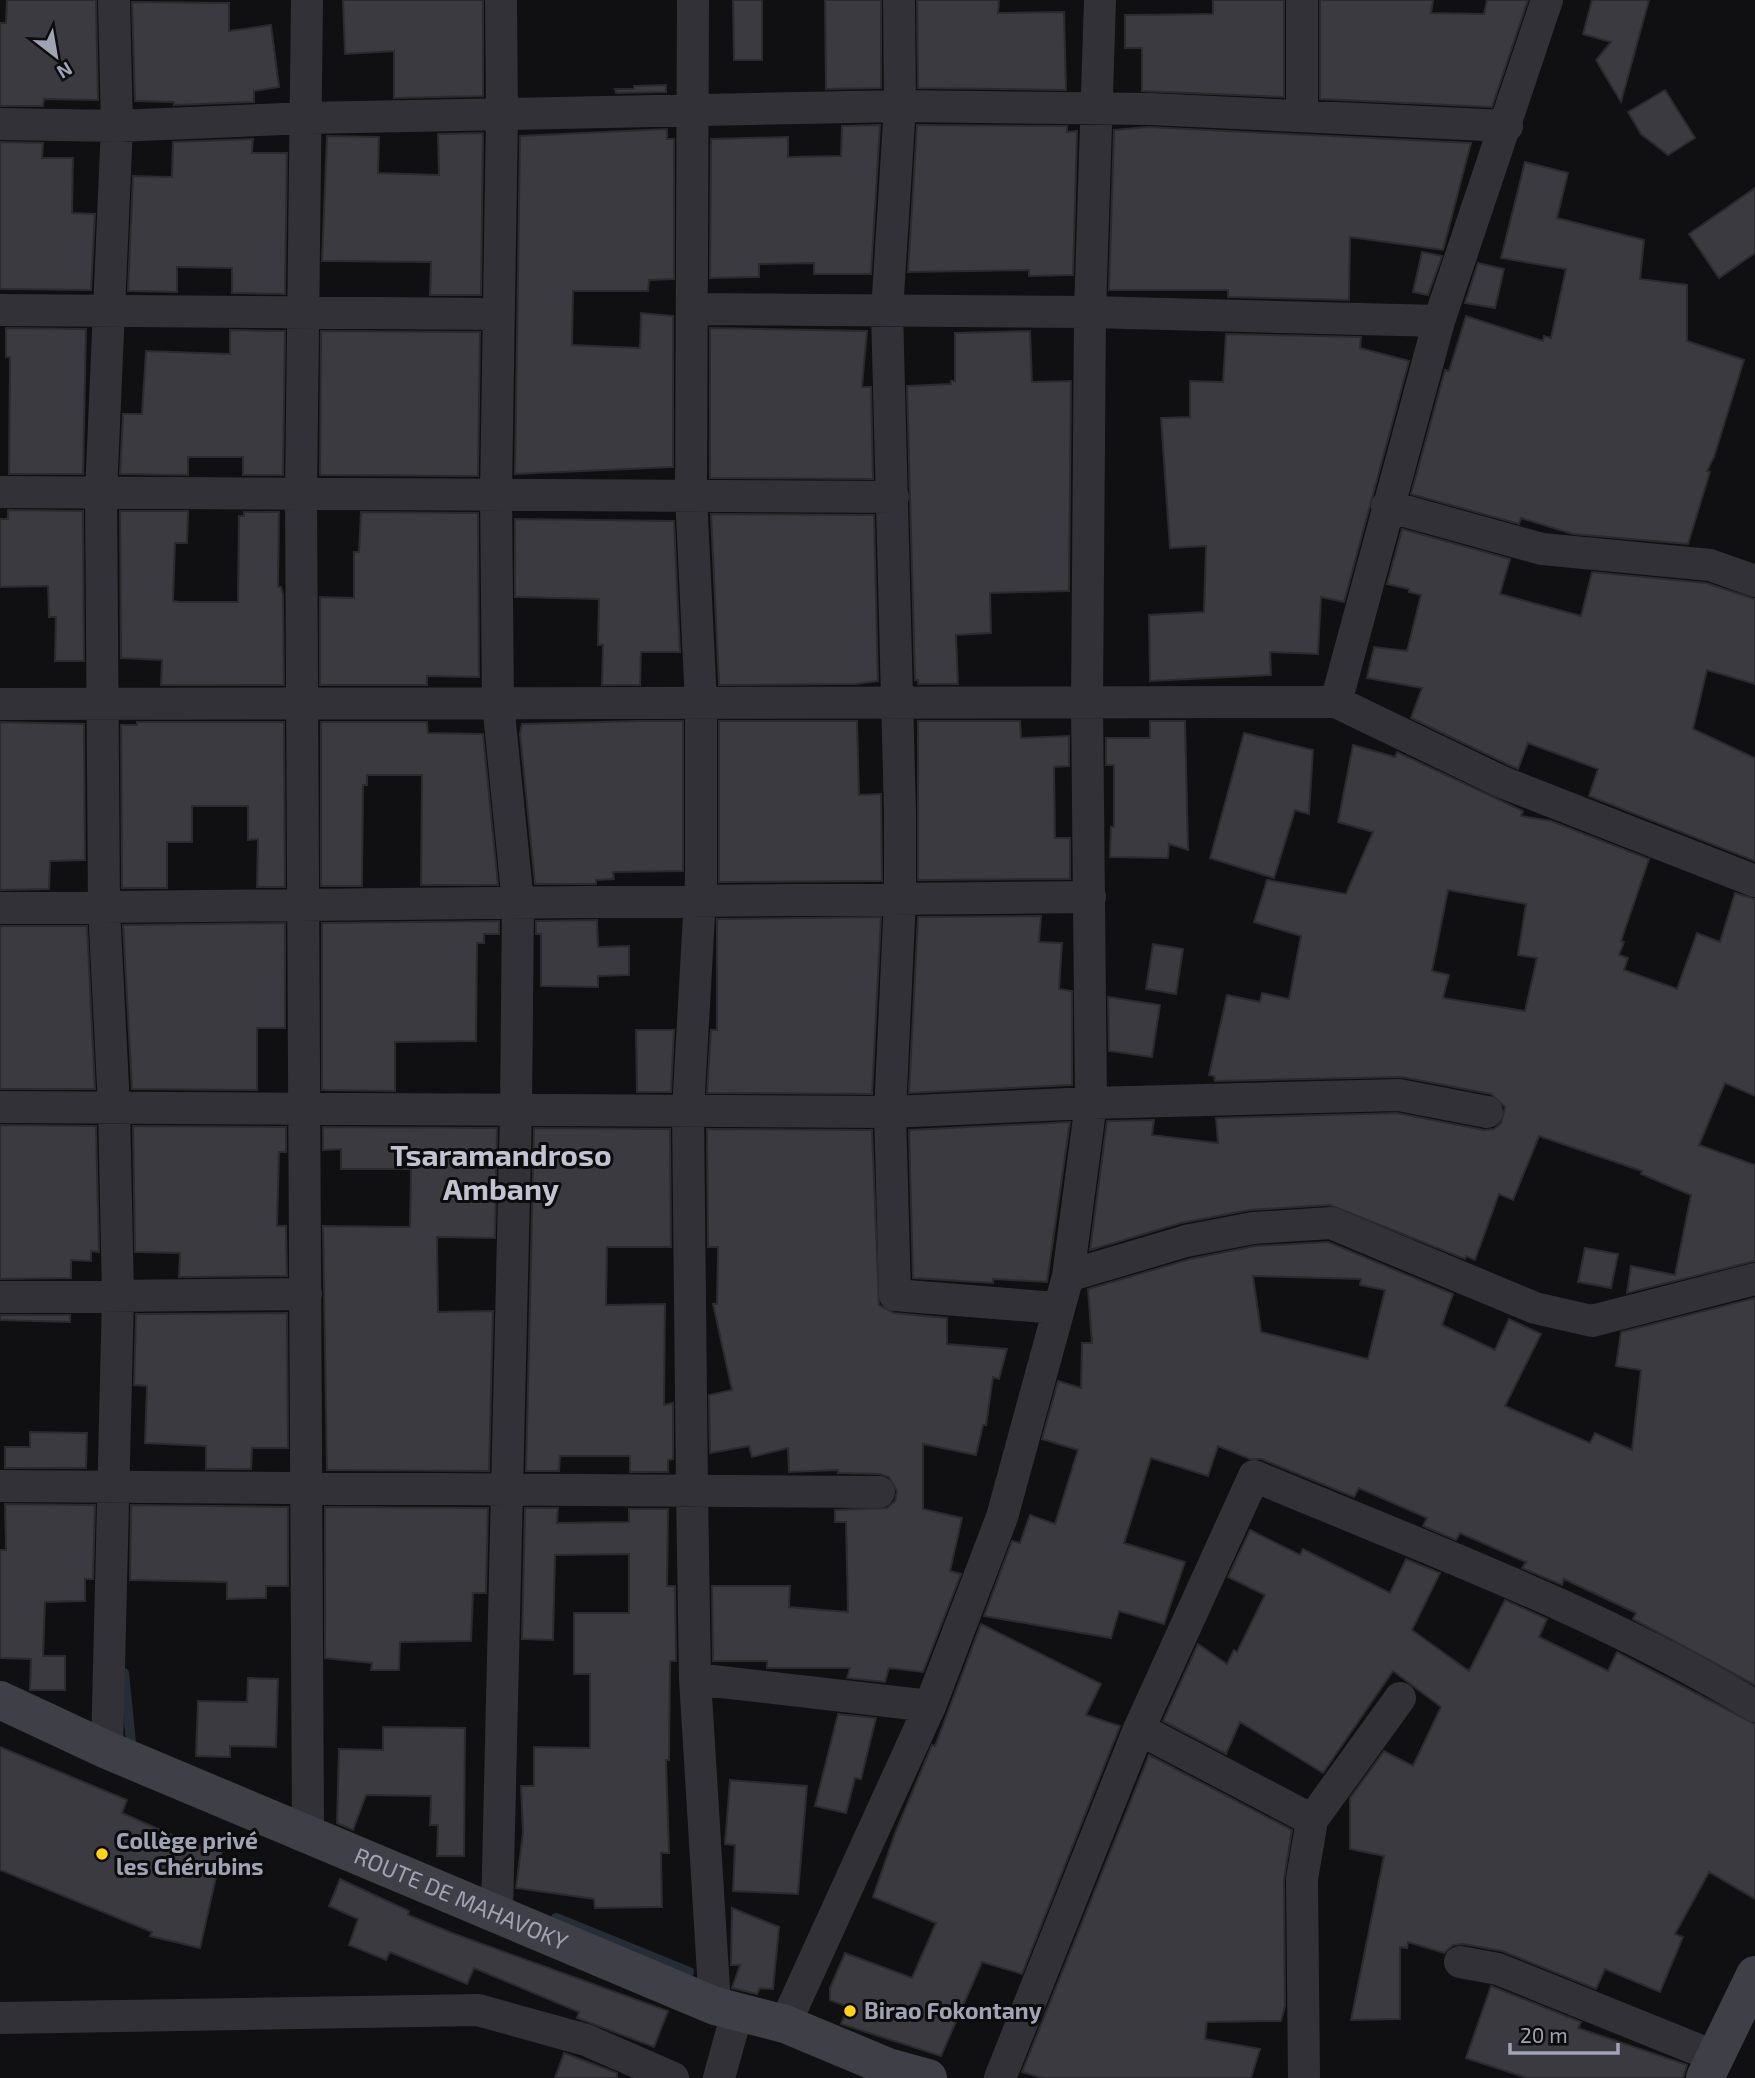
<svg xmlns="http://www.w3.org/2000/svg" width="1755" height="2078" viewBox="0 0 1755 2078" font-family="'Exo 2',sans-serif">
  <style>
    .lines { fill: none; stroke-linecap: round; stroke-linejoin: round }
    .stream { stroke: #262d36; stroke-width: 10 }
    .building { fill: #3a3a40; stroke: #2b2a2e; stroke-width: 2; fill-rule: evenodd }
    .street { stroke: #313137; stroke-width: 32 }
    .secondary { stroke: #3f4047; stroke-width: 38 }
    .poi-dot { fill: #ffd21b; stroke: #0c0b0d; stroke-width: 2.5 }
    .labels { text-anchor: middle; stroke-width: 6; stroke-linejoin: round; paint-order: stroke }
    .poi-label { font-size: 23px; font-weight: bold; fill: #a0a3b4; stroke: #0c0b0d; text-anchor: start }
    .street-label { font-size: 23px; fill: #a0a3b4; stroke: #0c0b0d }
    .district-label { font-size: 30px; font-weight: bold; fill: #c1c3d0; stroke: #0c0b0d }
  </style>
  <rect width="100%" height="100%" fill="#101012"/>
  <g class="lines">
    <path class="stream" d="M 124,1673 L 131,1742
      M 556,1918 L 689,1972"/>
  </g>
  <path class="building" d="M 7,0 L 96,0 L 98,100 L 44,99 L 43,106 L 0,106 L 0,23 L 6,23 Z
    M 343,0 L 483,0 L 483,96 L 394,98 L 394,51 L 345,54 Z
    M 733,0 L 762,0 L 762,60 L 734,60 Z
    M 825,0 L 881,0 L 881,88 L 826,89 Z
    M 917,0 L 999,0 L 998,13 L 1064,12 L 1066,90 L 918,88 Z
    M 1213,0 L 1284,0 L 1284,97 L 1142,91 L 1142,48 L 1125,48 L 1125,15 L 1213,14 Z
    M 1320,0 L 1433,0 L 1431,13 L 1484,14 L 1487,0 L 1528,0 L 1492,107 L 1320,99 Z
    M 1592,0 L 1649,0 L 1621,102 L 1596,60 L 1611,42 L 1583,34 Z
    M 132,2 L 229,3 L 229,31 L 271,25 L 279,87 L 254,91 L 254,102 L 174,105 L 174,102 L 135,101 Z
    M 666,85 L 666,92 L 616,93 L 615,89 L 634,89 L 634,86 Z
    M 1665,90 L 1695,138 L 1668,155 L 1641,134 L 1628,112 Z
    M 880,125 L 871,274 L 814,274 L 814,263 L 759,264 L 759,277 L 710,278 L 711,139 L 788,137 L 788,157 L 841,156 L 842,126 Z
    M 917,125 L 1067,126 L 1067,132 L 1077,131 L 1073,275 L 1029,276 L 1029,270 L 908,272 Z
    M 1148,127 L 1471,143 L 1443,250 L 1350,237 L 1349,300 L 1228,297 L 1228,290 L 1109,290 L 1114,130 Z
    M 667,129 L 667,139 L 674,139 L 674,279 L 649,280 L 648,291 L 573,291 L 572,345 L 640,348 L 641,313 L 673,316 L 673,467 L 515,474 L 520,136 Z
    M 483,133 L 481,295 L 430,295 L 431,262 L 322,261 L 327,136 L 379,137 L 378,173 L 439,175 L 438,134 Z
    M 253,139 L 252,153 L 287,153 L 285,294 L 232,293 L 232,268 L 177,267 L 177,292 L 128,291 L 133,176 L 172,177 L 173,142 Z
    M 0,142 L 43,143 L 42,158 L 73,158 L 72,213 L 95,214 L 91,290 L 0,289 Z
    M 1525,162 L 1568,173 L 1557,218 L 1644,240 L 1640,279 L 1687,285 L 1687,341 L 1744,360 L 1714,457 L 1707,471 L 1710,472 L 1688,544 L 1573,534 L 1521,518 L 1519,524 L 1411,494 L 1445,370 L 1449,371 L 1466,316 L 1543,341 L 1544,336 L 1551,338 L 1566,269 L 1501,258 Z
    M 1755,188 L 1755,253 L 1719,278 L 1689,234 Z
    M 1422,252 L 1442,256 L 1428,295 L 1413,292 Z
    M 1478,263 L 1504,269 L 1495,308 L 1465,303 Z
    M 6,328 L 86,329 L 83,474 L 9,474 L 10,357 L 6,357 Z
    M 710,328 L 867,331 L 862,387 L 871,387 L 873,479 L 710,478 Z
    M 230,330 L 285,331 L 283,475 L 243,475 L 243,457 L 188,457 L 188,475 L 120,474 L 123,414 L 142,414 L 146,351 L 230,354 Z
    M 321,331 L 480,332 L 478,476 L 320,475 Z
    M 1030,331 L 1032,382 L 1071,381 L 1069,591 L 990,593 L 991,633 L 956,635 L 958,684 L 918,684 L 918,680 L 915,680 L 907,386 L 951,384 L 951,381 L 955,381 L 955,333 Z
    M 1226,334 L 1361,337 L 1360,348 L 1409,361 L 1344,602 L 1321,597 L 1318,654 L 1270,652 L 1271,675 L 1150,681 L 1149,615 L 1204,612 L 1206,546 L 1170,548 L 1161,418 L 1190,417 L 1190,381 L 1223,382 Z
    M 8,510 L 83,511 L 84,661 L 55,661 L 56,617 L 49,617 L 48,586 L 0,587 L 0,519 L 8,519 Z
    M 120,511 L 188,511 L 187,543 L 175,543 L 173,601 L 180,602 L 238,602 L 239,516 L 244,516 L 244,512 L 279,512 L 278,587 L 281,587 L 283,595 L 284,685 L 161,685 L 162,660 L 121,658 Z
    M 361,512 L 478,513 L 479,677 L 427,676 L 427,685 L 320,685 L 320,597 L 354,598 L 354,552 L 359,552 Z
    M 711,514 L 874,515 L 878,681 L 856,684 L 719,685 Z
    M 515,519 L 674,521 L 680,652 L 641,652 L 640,685 L 602,685 L 603,645 L 598,645 L 599,599 L 515,597 Z
    M 1402,529 L 1510,559 L 1500,594 L 1581,616 L 1592,572 L 1706,583 L 1755,599 L 1755,684 L 1707,670 L 1693,729 L 1755,758 L 1755,861 L 1589,796 L 1598,769 L 1528,743 L 1518,769 L 1509,765 L 1411,718 L 1422,688 L 1367,678 L 1374,647 L 1407,651 L 1421,595 L 1409,592 L 1409,589 L 1387,584 Z
    M 639,721 L 683,721 L 683,871 L 613,872 L 614,879 L 596,880 L 596,884 L 535,884 L 520,734 L 522,724 Z
    M 719,721 L 857,721 L 859,795 L 881,794 L 882,881 L 719,882 Z
    M 918,721 L 1020,721 L 1021,738 L 1069,736 L 1069,766 L 1054,767 L 1055,838 L 1070,838 L 1070,879 L 918,880 Z
    M 1150,721 L 1185,721 L 1188,850 L 1169,844 L 1168,858 L 1110,857 L 1111,827 L 1114,827 L 1114,765 L 1106,765 L 1106,738 L 1150,738 Z
    M 0,722 L 84,724 L 85,860 L 50,861 L 49,889 L 0,890 Z
    M 137,722 L 284,722 L 285,887 L 257,887 L 258,839 L 248,840 L 248,806 L 192,806 L 192,842 L 167,842 L 167,888 L 122,888 L 121,725 L 137,725 Z
    M 321,722 L 427,722 L 428,733 L 483,734 L 498,885 L 421,885 L 422,775 L 367,775 L 367,785 L 363,785 L 362,886 L 321,886 Z
    M 1244,733 L 1313,750 L 1309,814 L 1295,810 L 1274,878 L 1210,858 Z
    M 1353,745 L 1395,757 L 1397,752 L 1523,811 L 1521,816 L 1551,821 L 1649,859 L 1621,941 L 1624,942 L 1619,955 L 1628,958 L 1624,970 L 1677,989 L 1697,933 L 1720,942 L 1735,893 L 1755,899 L 1755,1096 L 1725,1083 L 1699,1145 L 1755,1165 L 1755,1261 L 1627,1293 L 1631,1266 L 1675,1275 L 1691,1195 L 1641,1174 L 1642,1171 L 1539,1136 L 1513,1200 L 1499,1194 L 1475,1260 L 1466,1256 L 1465,1259 L 1330,1205 L 1250,1210 L 1181,1223 L 1090,1250 L 1107,1121 L 1154,1120 L 1152,1135 L 1218,1143 L 1216,1118 L 1397,1113 L 1484,1130 L 1494,1129 L 1501,1123 L 1505,1107 L 1491,1094 L 1402,1077 L 1215,1081 L 1214,1076 L 1209,1075 L 1227,995 L 1260,1002 L 1262,993 L 1289,999 L 1301,936 L 1254,922 L 1267,880 L 1346,894 L 1373,832 L 1338,822 ZM 1448,890 L 1526,904 L 1518,955 L 1537,958 L 1525,1011 L 1443,998 L 1449,975 L 1432,971 Z
    M 1041,916 L 1039,942 L 1062,943 L 1059,989 L 1072,991 L 1072,1085 L 909,1093 L 918,917 Z
    M 881,917 L 872,1094 L 707,1093 L 711,1030 L 717,1030 L 717,919 Z
    M 597,920 L 598,947 L 629,946 L 629,975 L 598,976 L 598,987 L 541,986 L 541,934 L 536,934 L 536,921 Z
    M 499,921 L 499,934 L 484,934 L 484,943 L 477,943 L 476,1041 L 395,1042 L 395,1091 L 322,1090 L 322,923 Z
    M 285,923 L 285,1028 L 257,1028 L 257,1090 L 132,1089 L 123,925 Z
    M 0,926 L 87,926 L 95,1089 L 0,1089 Z
    M 1153,944 L 1183,949 L 1176,994 L 1146,989 Z
    M 1108,997 L 1160,1005 L 1152,1057 L 1109,1051 Z
    M 636,1030 L 674,1030 L 671,1092 L 637,1092 Z
    M 1070,1122 L 1047,1282 L 993,1279 L 993,1283 L 913,1278 L 909,1130 Z
    M 0,1125 L 96,1126 L 99,1252 L 91,1251 L 91,1261 L 71,1260 L 71,1278 L 0,1279 Z
    M 133,1126 L 286,1127 L 286,1152 L 279,1152 L 277,1226 L 286,1226 L 287,1276 L 179,1277 L 180,1253 L 135,1252 Z
    M 323,1127 L 497,1128 L 495,1238 L 437,1237 L 438,1312 L 493,1311 L 489,1471 L 327,1470 L 323,1226 L 410,1227 L 411,1169 L 341,1169 L 341,1149 L 323,1150 Z
    M 534,1128 L 670,1129 L 671,1247 L 607,1247 L 606,1305 L 665,1304 L 664,1405 L 673,1403 L 673,1459 L 668,1460 L 668,1472 L 630,1472 L 630,1456 L 560,1456 L 559,1471 L 526,1471 Z
    M 707,1129 L 872,1130 L 879,1305 L 894,1313 L 947,1318 L 947,1344 L 1007,1349 L 999,1379 L 993,1377 L 986,1425 L 983,1425 L 976,1455 L 923,1444 L 923,1509 L 962,1518 L 950,1571 L 961,1574 L 923,1672 L 889,1668 L 885,1682 L 847,1678 L 850,1668 L 767,1668 L 767,1661 L 713,1661 L 712,1586 L 790,1586 L 789,1607 L 848,1612 L 846,1522 L 835,1522 L 835,1510 L 887,1508 L 895,1501 L 897,1491 L 889,1477 L 880,1474 L 838,1473 L 838,1470 L 789,1472 L 788,1448 L 752,1457 L 749,1446 L 710,1453 L 709,1395 L 732,1390 L 713,1304 L 717,1304 L 718,1247 L 708,1247 Z
    M 1328,1242 L 1453,1294 L 1442,1325 L 1495,1350 L 1509,1319 L 1541,1334 L 1505,1406 L 1590,1443 L 1595,1433 L 1632,1450 L 1641,1370 L 1616,1366 L 1621,1332 L 1755,1298 L 1755,1685 L 1633,1619 L 1636,1613 L 1564,1579 L 1562,1585 L 1522,1568 L 1526,1562 L 1460,1533 L 1456,1540 L 1423,1526 L 1427,1518 L 1359,1488 L 1354,1497 L 1261,1459 L 1250,1459 L 1218,1446 L 1208,1476 L 1151,1458 L 1124,1543 L 1185,1562 L 1164,1624 L 1119,1611 L 1111,1638 L 984,1616 L 1012,1541 L 1020,1543 L 1030,1515 L 1055,1524 L 1078,1450 L 1042,1439 L 1058,1381 L 1081,1388 L 1082,1343 L 1092,1343 L 1088,1289 L 1190,1259 L 1255,1246 ZM 1253,1276 L 1361,1279 L 1360,1285 L 1385,1290 L 1368,1359 L 1261,1332 Z
    M 1585,1248 L 1618,1254 L 1611,1288 L 1578,1282 Z
    M 287,1313 L 288,1448 L 252,1448 L 251,1469 L 206,1469 L 206,1446 L 145,1443 L 147,1386 L 134,1385 L 136,1314 Z
    M 0,1315 L 70,1315 L 70,1322 L 0,1320 Z
    M 30,1432 L 87,1433 L 86,1468 L 5,1468 L 5,1447 L 30,1447 Z
    M 5,1504 L 95,1505 L 93,1579 L 85,1579 L 85,1601 L 45,1602 L 43,1656 L 65,1656 L 65,1690 L 30,1690 L 31,1659 L 0,1658 L 0,1550 L 6,1550 Z
    M 131,1505 L 288,1507 L 288,1586 L 266,1586 L 266,1598 L 227,1599 L 227,1582 L 130,1580 Z
    M 325,1507 L 488,1508 L 486,1593 L 473,1593 L 471,1641 L 400,1642 L 399,1670 L 371,1670 L 372,1663 L 325,1658 Z
    M 525,1508 L 558,1508 L 557,1523 L 629,1522 L 629,1509 L 668,1509 L 667,1586 L 675,1586 L 676,1661 L 670,1661 L 669,1760 L 666,1760 L 669,1853 L 661,1853 L 662,1907 L 595,1908 L 594,1899 L 516,1888 L 523,1833 L 521,1786 L 534,1786 L 534,1747 L 590,1748 L 590,1674 L 574,1674 L 574,1613 L 629,1613 L 629,1554 L 555,1555 L 553,1640 L 522,1639 Z
    M 1250,1530 L 1300,1555 L 1303,1549 L 1390,1593 L 1406,1559 L 1440,1573 L 1412,1630 L 1469,1671 L 1505,1600 L 1547,1619 L 1539,1637 L 1608,1671 L 1617,1652 L 1755,1724 L 1755,1899 L 1709,1872 L 1675,1934 L 1683,1937 L 1660,1992 L 1605,1969 L 1596,1989 L 1502,1951 L 1463,1944 L 1453,1945 L 1444,1953 L 1408,1942 L 1407,1948 L 1400,1947 L 1400,2019 L 1351,2020 L 1384,1856 L 1350,1849 L 1350,1798 L 1384,1751 L 1413,1766 L 1441,1707 L 1393,1671 L 1323,1773 L 1240,1722 L 1226,1754 L 1163,1721 L 1198,1644 L 1227,1664 L 1234,1650 L 1237,1652 L 1265,1595 L 1228,1577 Z
    M 981,1624 L 1101,1684 L 1086,1715 L 1120,1726 L 1022,1974 L 982,1962 L 941,2056 L 841,2024 L 848,2007 L 830,2000 L 830,1988 L 845,1953 L 912,1978 L 936,1923 L 873,1897 L 895,1833 L 932,1745 L 935,1746 Z
    M 248,1678 L 278,1679 L 276,1747 L 230,1746 L 230,1757 L 196,1756 L 198,1701 L 247,1702 Z
    M 838,1714 L 876,1718 L 861,1779 L 855,1778 L 846,1813 L 815,1806 Z
    M 383,1727 L 465,1728 L 464,1856 L 437,1856 L 438,1825 L 430,1825 L 431,1796 L 366,1795 L 353,1830 L 337,1823 L 339,1749 L 383,1750 Z
    M 0,1747 L 127,1800 L 122,1813 L 192,1844 L 222,1851 L 200,1948 L 150,1936 L 152,1932 L 0,1870 Z
    M 1149,1755 L 1292,1830 L 1284,1879 L 1285,2006 L 1281,2021 L 1207,2022 L 1205,2039 L 1260,2049 L 1251,2078 L 1042,2078 L 1022,2072 Z
    M 730,1780 L 807,1786 L 798,1894 L 733,1891 L 735,1845 L 725,1844 Z
    M 340,1879 L 409,1911 L 408,1915 L 452,1933 L 668,2011 L 654,2047 L 577,2018 L 579,2012 L 474,1968 L 467,1984 L 390,1952 L 386,1960 L 349,1945 L 358,1919 L 329,1906 Z
    M 732,1908 L 779,1927 L 773,1989 L 760,1988 L 757,1994 L 732,1988 L 740,1965 L 731,1965 Z
    M 1491,1986 L 1581,2022 L 1578,2028 L 1687,2065 L 1683,2078 L 1527,2078 L 1466,2058 Z
    M 564,2053 L 617,2073 L 617,2078 L 555,2078 Z"/>
  <g class="lines">
    <path class="street" d="M 307,0 L 301,494 L 308,1833
      M 693,0 L 691,495 L 701,703 L 701,880 L 688,1111 L 692,1491 L 695,1679 L 715,2006
      M 899,0 L 900,106 L 887,311 L 900,813 L 900,899 L 890,1112 L 895,1295 L 1057,1308
      M 1302,0 L 1302,114
      M 0,124 L 117,126 L 307,118 L 900,106 L 1149,109 L 1507,126
      M 692,309 L 1090,312 L 1439,321
      M 0,310 L 497,314
      M 0,492 L 893,497
      M 1387,506 L 1542,549 L 1710,565 L 1755,581
      M 1336,702 L 1439,321 L 1547,0
      M 0,704 L 1336,702 L 1502,782 L 1755,881
      M 0,908 L 1090,897
      M 0,1107 L 890,1112 L 1091,1103 L 1399,1095 L 1487,1112
      M 1068,1276 L 1186,1241 L 1253,1228 L 1331,1223 L 1535,1308 L 1592,1321 L 1755,1279
      M 0,1297 L 306,1294
      M 0,1486 L 879,1492
      M 695,1679 L 930,1706
      M 1139,1729 L 1312,1820
      M 107,1750 L 118,1296 L 114,1107 L 104,907 L 101,493 L 117,126 L 114,0
      M 497,1912 L 516,1110 L 518,903 L 498,703 L 496,494 L 502,115 L 501,0
      M 1460,1962 L 1498,1969 L 1716,2057
      M 0,2018 L 478,2010 L 586,2040 L 673,2078
      M 785,2024 L 930,1706 L 1002,1517 L 1068,1276 L 1091,1103 L 1087,702 L 1090,312 L 1100,0
      M 719,2078 L 737,2013
      M 1000,2078 L 1139,1729 L 1254,1476 C 1423,1547 1598,1611 1755,1706
      M 1304,2078 L 1302,1879 L 1312,1820 L 1400,1698"/>
    <g class="secondary">
      <path id="s1" d="M 0,1700 L 107,1750 L 715,2006 L 785,2024 L 888,2067 L 928,2078"/>
      <path d="M 1705,2078 L 1755,1975"/>
    </g>
  </g>
  <g class="poi-dot">
    <circle cx="102" cy="1854" r="7"/>
    <circle cx="850" cy="2011" r="7"/>
  </g>
  <g class="labels">
    <g class="poi-label">
      <text x="116" y="1849">Collège privé<tspan x="116" dy="26">les Chérubins</tspan></text>
      <text x="864" y="2019">Birao Fokontany</text>
    </g>
    <g class="street-label">
      <text dy="8" stroke="none"><textPath href="#s1" startOffset="502">ROUTE DE MAHAVOKY</textPath></text>
    </g>
    <g class="district-label">
      <text x="501" y="1166">Tsaramandroso<tspan x="501" dy="34">Ambany</tspan></text>
    </g>
  </g>
  <g transform="translate(56 56) rotate(149)" stroke="#0c0b0d" stroke-width="5" paint-order="stroke">
  <path d="M0-5L12 26L0 18L-12 26Z" fill="#a0a3b4"/>
  <text y="-10" font-size="19" font-weight="bold" text-anchor="middle" fill="#a0a3b4">N</text>
  </g>
  <path d="M1510 2043v10h108v-10" fill="none" stroke="#a0a3b4" stroke-width="3.5"/>
  <text x="1520" y="2043" font-size="21" fill="#a0a3b4" stroke="#0c0b0d" stroke-width="5" paint-order="stroke">20 m</text>
</svg>
